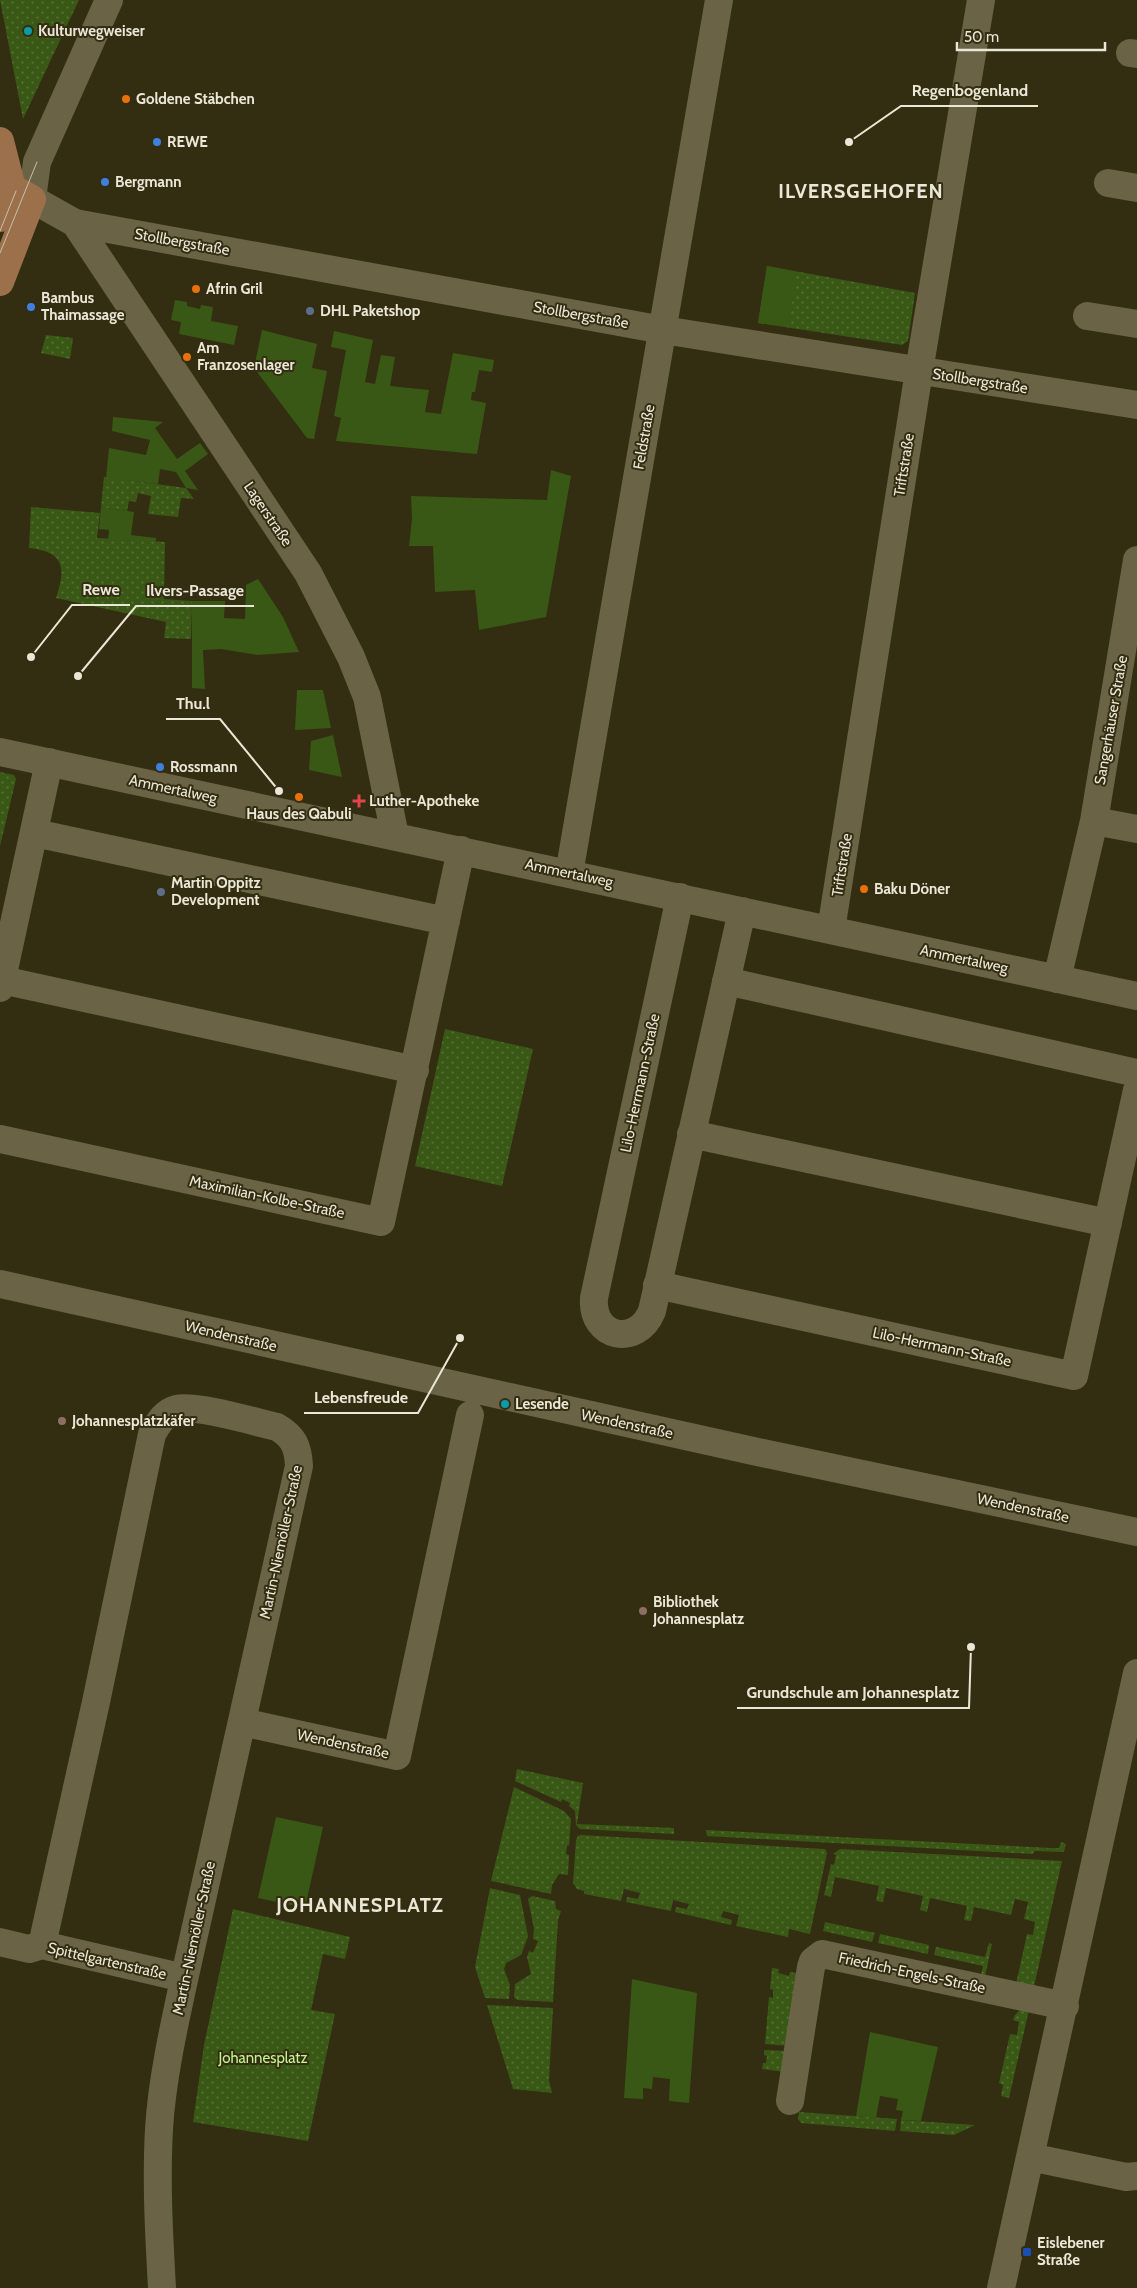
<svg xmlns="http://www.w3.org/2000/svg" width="1137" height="2288" viewBox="0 0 1137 2288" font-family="Cabin,sans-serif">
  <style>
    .grass { fill: url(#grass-dots) }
    .garden { fill: #3a5815 }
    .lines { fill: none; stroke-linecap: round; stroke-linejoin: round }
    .minor { stroke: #6a6346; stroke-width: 28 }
    .major { stroke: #9d704c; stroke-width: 28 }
    .tram { stroke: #c5c0ae; stroke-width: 1 }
    .culture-dot { fill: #0f9aa8; stroke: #332d11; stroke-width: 2 }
    .food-dot { fill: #e8710a; stroke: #332d11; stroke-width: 2 }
    .shop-dot { fill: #3f7fe0; stroke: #332d11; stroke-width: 2 }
    .service-dot { fill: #5c6f8a; stroke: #332d11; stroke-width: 2 }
    .health-dot { fill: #e0444e; stroke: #332d11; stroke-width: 2 }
    .education-dot { fill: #8d6e63; stroke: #332d11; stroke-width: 2 }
    .transit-dot { fill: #1a4fb4; stroke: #332d11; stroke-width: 2 }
    .labels { text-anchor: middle; stroke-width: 4; stroke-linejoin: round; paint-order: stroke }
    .poi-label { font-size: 15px; font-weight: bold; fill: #ebe7d7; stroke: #332d11; text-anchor: start }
    .street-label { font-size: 15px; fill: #ebe7d7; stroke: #332d11 }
    .park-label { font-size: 15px; fill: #c2f590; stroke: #332d11 }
    .district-label { font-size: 20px; font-weight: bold; letter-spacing: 1px; fill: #ebe7d7; stroke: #332d11 }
    .leader { fill: none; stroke: #ebe7d7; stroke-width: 2 }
    .callout-dot { fill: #ebe7d7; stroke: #332d11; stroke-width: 2 }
    .callout-label { font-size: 16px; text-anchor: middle; font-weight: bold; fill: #ebe7d7; stroke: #332d11; stroke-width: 4; stroke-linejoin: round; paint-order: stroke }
  </style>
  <defs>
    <pattern id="grass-dots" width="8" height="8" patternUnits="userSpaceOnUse" patternTransform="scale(1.25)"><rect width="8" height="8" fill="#3a5815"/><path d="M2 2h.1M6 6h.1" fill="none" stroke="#577036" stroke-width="1.8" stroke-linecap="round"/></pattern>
  </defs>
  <rect width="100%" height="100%" fill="#332d11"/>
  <path class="grass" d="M 0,0 L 79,0 L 23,119 Z
    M 767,266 L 915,293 L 908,341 L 902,345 L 758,323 Z
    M 46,335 L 73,338 L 70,359 L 41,353 Z
    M 104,477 L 186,488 L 194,499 L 181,498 L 178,517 L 148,514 L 151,496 L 138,493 L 136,502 L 129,501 L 127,511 L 101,507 Z
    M 31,507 L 100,513 L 97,538 L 165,542 L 164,599 L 192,601 L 191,639 L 164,638 L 166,622 L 56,598 C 66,568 65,552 29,548 Z
    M 0,772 L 14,775 L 16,779 L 0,846 Z
    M 445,1029 L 533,1049 L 502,1186 L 415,1166 Z
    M 517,1769 L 583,1783 L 577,1824 L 674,1828 L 674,1834 L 580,1829 L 576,1825 L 575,1811 L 569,1806 L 570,1803 L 562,1799 L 561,1802 L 515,1781 Z
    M 514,1787 L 564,1811 L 571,1819 L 569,1845 L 567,1846 L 566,1854 L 569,1855 L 568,1875 L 559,1874 L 552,1885 L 551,1894 L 491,1881 Z
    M 706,1830 L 1051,1848 L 1059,1848 L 1061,1842 L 1066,1844 L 1064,1852 L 1035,1851 L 1032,1854 L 707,1836 Z
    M 581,1835 L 825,1849 L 827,1853 L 810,1934 L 789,1929 L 788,1937 L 736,1926 L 739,1915 L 723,1911 L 721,1917 L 732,1920 L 731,1925 L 675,1912 L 676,1907 L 687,1909 L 689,1904 L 673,1900 L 671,1911 L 626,1902 L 627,1897 L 638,1899 L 640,1893 L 624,1889 L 621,1901 L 584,1894 L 584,1891 L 577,1889 L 573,1883 L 576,1840 L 578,1836 Z
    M 840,1849 L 1062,1861 L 1033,1991 L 1016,1984 L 1027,1934 L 1033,1935 L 1035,1922 L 1024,1919 L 1028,1902 L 1015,1899 L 1011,1915 L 974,1907 L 971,1921 L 964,1920 L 967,1906 L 930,1898 L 927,1912 L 920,1910 L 923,1896 L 886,1888 L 883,1902 L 876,1901 L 879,1886 L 835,1877 L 831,1897 L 824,1895 L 831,1864 L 834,1865 L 836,1855 L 833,1854 Z
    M 490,1888 L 520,1895 L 528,1936 L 521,1955 L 506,1963 L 504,1969 L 510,1985 L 509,1999 L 485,1998 L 475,1967 Z
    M 532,1896 L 555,1901 L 556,1909 L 561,1911 L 558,1920 L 553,2002 L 517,2000 L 514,1997 L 515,1984 L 531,1974 L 527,1957 L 529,1951 L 533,1953 L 538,1941 L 533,1939 L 534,1929 L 528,1899 Z
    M 233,1909 L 350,1937 L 345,1959 L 323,1954 L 311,2010 L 335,2014 L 308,2141 L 193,2122 L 204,2045 Z
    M 825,1922 L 875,1933 L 872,1942 L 823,1931 Z
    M 880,1934 L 929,1945 L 928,1954 L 878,1943 Z
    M 989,1943 L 992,1944 L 984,1981 L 980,1980 L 983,1966 L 934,1955 L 936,1947 L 985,1957 Z
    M 772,1968 L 779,1969 L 778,1973 L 789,1976 L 790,1972 L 801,1974 L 790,2046 L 765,2044 L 769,1997 L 773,1998 L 773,1990 L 770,1989 Z
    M 487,2005 L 553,2008 L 549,2080 L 552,2093 L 513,2089 Z
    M 1020,2010 L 1029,2010 L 1009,2098 L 1001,2096 L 1003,2085 L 999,2083 L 1010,2034 L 1017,2035 L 1019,2022 L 1013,2020 L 1015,2015 Z
    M 764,2050 L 788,2051 L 785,2072 L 762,2069 L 763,2063 L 766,2063 L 767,2056 L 764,2055 Z
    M 799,2112 L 897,2119 L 895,2131 L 801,2123 L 798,2119 Z
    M 901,2120 L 975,2125 L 954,2135 L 900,2131 Z"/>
  <path class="garden" d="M 767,266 L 797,272 L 788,327 L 758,323 Z
    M 175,300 L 187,302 L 187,306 L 200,309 L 201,305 L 213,307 L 211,321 L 238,326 L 234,345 L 179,334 L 181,322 L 171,320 Z
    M 262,330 L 317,344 L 312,368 L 327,371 L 314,439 L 307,438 L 254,368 Z
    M 334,331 L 373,340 L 365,382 L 375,384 L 381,355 L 395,357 L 390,386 L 429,390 L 425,412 L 441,414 L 453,353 L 494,360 L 492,372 L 479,370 L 475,392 L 472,392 L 471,400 L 486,403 L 477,454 L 336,441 L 341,418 L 334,416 L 346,350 L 331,347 Z
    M 113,417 L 163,422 L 155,428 L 177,459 L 200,443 L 208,454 L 185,471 L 198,490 L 186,488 L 176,472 L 160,469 L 158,484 L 106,478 L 109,448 L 146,455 L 150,440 L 112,431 Z
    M 551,470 L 571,476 L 546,617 L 479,630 L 475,590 L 435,592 L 433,546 L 409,546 L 412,519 L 411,496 L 547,500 Z
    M 101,507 L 134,512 L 131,535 L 156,538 L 156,542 L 108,540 L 109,530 L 99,529 Z
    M 258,579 L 283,617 L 299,652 L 257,655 L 221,649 L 203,650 L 205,689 L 192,688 L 192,601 L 225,601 L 224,618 L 245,619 L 246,585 Z
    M 297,690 L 323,690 L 331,728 L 295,730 Z
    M 333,735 L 342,777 L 309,770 L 311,741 Z
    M 276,1817 L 323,1827 L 305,1908 L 258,1898 Z
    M 632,1979 L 697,1993 L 689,2103 L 669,2101 L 670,2079 L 653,2077 L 652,2089 L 643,2088 L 643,2099 L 624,2098 Z
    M 870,2032 L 938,2047 L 921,2121 L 901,2120 L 903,2111 L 896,2110 L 898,2099 L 880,2096 L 876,2118 L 856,2116 Z"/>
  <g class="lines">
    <path class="minor" d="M 109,0 L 37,162 L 32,199 L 75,223 L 663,330 L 1137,405
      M 1130,53 L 1137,54
      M 1108,183 L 1137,188
      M 75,223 L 308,573 L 351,657 L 367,697 L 395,836
      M 1087,316 L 1137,324
      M 0,752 L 1137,996
      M 1094,821 L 1137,829
      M 35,833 L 446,921
      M 569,874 L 719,0
      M 680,897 L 594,1298 C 591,1338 637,1348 652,1311 L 742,911
      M 831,930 L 919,371 L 981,0
      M 1057,979 L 1094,821 L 1137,560
      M 2,980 L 415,1070
      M 726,981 L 1137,1073
      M 0,988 L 49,762
      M 691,1134 L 1108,1223
      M 0,1139 L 381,1222 L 461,850
      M 0,1284 L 753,1451 L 1137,1532
      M 657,1285 L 1074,1376 L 1137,1090
      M 242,1722 L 397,1756 L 470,1415
      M 0,1942 L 29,1949 L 42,1945 L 184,1978
      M 42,1945 L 96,1702 L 152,1434 C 158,1424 164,1412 176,1409 C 195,1404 255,1422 277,1427 C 294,1437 298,1447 299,1466 L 186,1971 C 175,2021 162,2078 159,2129 C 156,2182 159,2235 162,2288
      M 790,2101 L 811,1967 L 813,1961 L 822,1954 L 1065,2006
      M 1030,2157 L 1126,2177 L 1137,2176
      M 1001,2288 L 1137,1673"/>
    <path class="major" d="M 0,141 L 12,188
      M 0,218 L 12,188
      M 0,282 L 32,199 L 12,188"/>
    <path class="tram" d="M 0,231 L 16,191
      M 0,253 L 37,162"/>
  </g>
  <g class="culture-dot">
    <circle cx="28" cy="31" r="5"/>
    <circle cx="505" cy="1404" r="5"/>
  </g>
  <g class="food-dot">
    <circle cx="126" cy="99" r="5"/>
    <circle cx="196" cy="289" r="5"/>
    <circle cx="187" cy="357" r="5"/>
    <circle cx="299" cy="797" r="5"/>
    <circle cx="864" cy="889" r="5"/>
  </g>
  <g class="shop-dot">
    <circle cx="157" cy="142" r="5"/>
    <circle cx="105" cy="182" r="5"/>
    <circle cx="31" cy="307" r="5"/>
    <circle cx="160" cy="767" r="5"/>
  </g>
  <g class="service-dot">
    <circle cx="310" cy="311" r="5"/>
    <circle cx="161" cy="892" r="5"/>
  </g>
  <path class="health-dot" d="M356.5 793.5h5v5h5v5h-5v5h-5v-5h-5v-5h5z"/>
  <g class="education-dot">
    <circle cx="62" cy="1421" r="5"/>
    <circle cx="643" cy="1611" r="5"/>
  </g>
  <rect class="transit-dot" x="1022" y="2247" width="10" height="10" rx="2.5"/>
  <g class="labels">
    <g class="poi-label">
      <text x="38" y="36">Kulturwegweiser</text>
      <text x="136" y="104">Goldene Stäbchen</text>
      <text x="167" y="147">REWE</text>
      <text x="115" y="187">Bergmann</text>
      <text x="206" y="294">Afrin Gril</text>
      <text x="41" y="303">Bambus<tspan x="41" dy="17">Thaimassage</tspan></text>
      <text x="320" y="316">DHL Paketshop</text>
      <text x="197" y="353">Am<tspan x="197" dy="17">Franzosenlager</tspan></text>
      <text x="170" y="772">Rossmann</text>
      <text x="369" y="806">Luther-Apotheke</text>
      <text x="299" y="819" text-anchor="middle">Haus des Qabuli</text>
      <text x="171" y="888">Martin Oppitz<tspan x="171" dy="17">Development</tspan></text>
      <text x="874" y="894">Baku Döner</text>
      <text x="515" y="1409">Lesende</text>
      <text x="72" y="1426">Johannesplatzkäfer</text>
      <text x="653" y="1607">Bibliothek<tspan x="653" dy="17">Johannesplatz</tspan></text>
      <text x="1037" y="2248">Eislebener<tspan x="1037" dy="17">Straße</tspan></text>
    </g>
    <g class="street-label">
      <text transform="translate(182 242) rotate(10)" y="5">Stollbergstraße</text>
      <text transform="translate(581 315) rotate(10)" y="5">Stollbergstraße</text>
      <text transform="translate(980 381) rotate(9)" y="5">Stollbergstraße</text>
      <text transform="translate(644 437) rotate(-80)" y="5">Feldstraße</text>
      <text transform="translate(904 465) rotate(-81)" y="5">Triftstraße</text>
      <text transform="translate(268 514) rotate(56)" y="5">Lagerstraße</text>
      <text transform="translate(1111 720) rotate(-80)" y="5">Sangerhäuser Straße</text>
      <text transform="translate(173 789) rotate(12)" y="5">Ammertalweg</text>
      <text transform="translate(842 865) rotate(-81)" y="5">Triftstraße</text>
      <text transform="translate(569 873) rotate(12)" y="5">Ammertalweg</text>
      <text transform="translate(964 959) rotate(12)" y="5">Ammertalweg</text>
      <text transform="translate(640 1083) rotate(-78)" y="5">Lilo-Herrmann-Straße</text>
      <text transform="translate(267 1197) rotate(12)" y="5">Maximilian-Kolbe-Straße</text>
      <text transform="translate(231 1336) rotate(13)" y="5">Wendenstraße</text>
      <text transform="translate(942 1347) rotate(12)" y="5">Lilo-Herrmann-Straße</text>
      <text transform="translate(627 1424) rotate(12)" y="5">Wendenstraße</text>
      <text transform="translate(1023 1508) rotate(12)" y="5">Wendenstraße</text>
      <text transform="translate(281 1542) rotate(-78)" y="5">Martin-Niemöller-Straße</text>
      <text transform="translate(343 1744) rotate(12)" y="5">Wendenstraße</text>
      <text transform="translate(194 1938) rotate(-78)" y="5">Martin-Niemöller-Straße</text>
      <text transform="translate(107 1961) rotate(13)" y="5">Spittelgartenstraße</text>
      <text transform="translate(912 1973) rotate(12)" y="5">Friedrich-Engels-Straße</text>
    </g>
    <g class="park-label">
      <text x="263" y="2063">Johannesplatz</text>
    </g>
    <g class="district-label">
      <text x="861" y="198">ILVERSGEHOFEN</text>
      <text x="360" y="1912">JOHANNESPLATZ</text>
    </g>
  </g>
  <path class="leader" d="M849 142L901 106H1038M31 657L72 605H130M78 676L136 606H254M279 791L220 719H166M460 1338L418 1413H304M971 1647L969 1708H737"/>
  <g class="callout-dot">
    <circle cx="849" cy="142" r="5"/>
    <circle cx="31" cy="657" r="5"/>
    <circle cx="78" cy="676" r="5"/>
    <circle cx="279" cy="791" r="5"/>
    <circle cx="460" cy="1338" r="5"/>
    <circle cx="971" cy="1647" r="5"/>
  </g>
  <g class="callout-label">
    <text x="970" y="96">Regenbogenland</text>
    <text x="101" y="595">Rewe</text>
    <text x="195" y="596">Ilvers-Passage</text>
    <text x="193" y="709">Thu.l</text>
    <text x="361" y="1403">Lebensfreude</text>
    <text x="853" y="1698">Grundschule am Johannesplatz</text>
  </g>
  <path d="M957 42v8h148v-8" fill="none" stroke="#ebe7d7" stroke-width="2.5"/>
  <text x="964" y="42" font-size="15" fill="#ebe7d7" stroke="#332d11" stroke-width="4" paint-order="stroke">50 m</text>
</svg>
